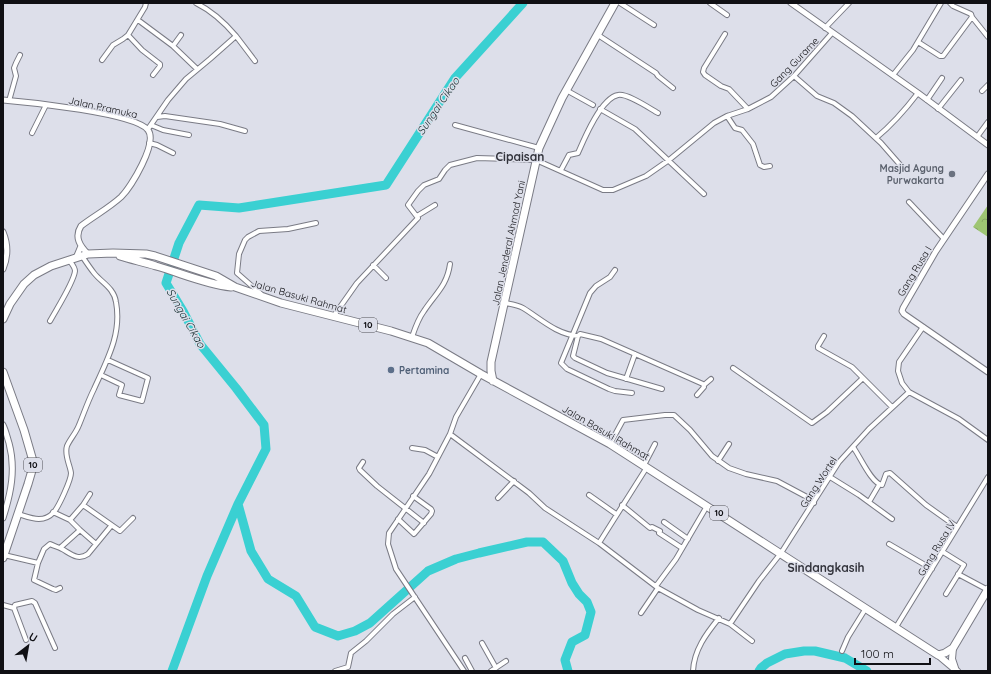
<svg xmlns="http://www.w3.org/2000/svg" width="991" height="674" viewBox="0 0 991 674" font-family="Quicksand,sans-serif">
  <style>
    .park { fill: url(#park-crowns) }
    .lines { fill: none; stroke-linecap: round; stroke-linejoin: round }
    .river { stroke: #3ad0d2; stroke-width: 9 }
    .minor-casing { stroke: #7a7b85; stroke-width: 6 }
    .tertiary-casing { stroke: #7a7b85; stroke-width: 7 }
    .primary-casing { stroke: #7a7b85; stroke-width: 8 }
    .trunk-casing { stroke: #7a7b85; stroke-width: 9 }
    .minor { stroke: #fff; stroke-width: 4 }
    .tertiary { stroke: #fff; stroke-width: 5 }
    .primary { stroke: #fff; stroke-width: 6 }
    .trunk { stroke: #fff; stroke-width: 7 }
    .worship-dot { fill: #6b7280; stroke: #dddfea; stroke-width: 1.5 }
    .service-dot { fill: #5c6f8a; stroke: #dddfea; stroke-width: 1.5 }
    .labels { text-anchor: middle; stroke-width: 3; stroke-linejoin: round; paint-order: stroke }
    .shield { fill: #dddfea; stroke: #4e4e54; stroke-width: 1 }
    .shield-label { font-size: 9px; font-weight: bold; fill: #101014 }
    .street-label { font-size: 10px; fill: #101014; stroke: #dddfea }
    .worship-label { font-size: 10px; font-weight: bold; fill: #5b616d; stroke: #dddfea; text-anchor: end }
    .service-label { font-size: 10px; font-weight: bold; fill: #4e5e75; stroke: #dddfea; text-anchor: start }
    .water-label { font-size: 11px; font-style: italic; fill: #172f30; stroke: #dddfea }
    .quarter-label { font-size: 12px; font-weight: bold; fill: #32333b; stroke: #dddfea }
  </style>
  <defs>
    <pattern id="park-crowns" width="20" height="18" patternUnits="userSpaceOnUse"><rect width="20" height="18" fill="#9ec572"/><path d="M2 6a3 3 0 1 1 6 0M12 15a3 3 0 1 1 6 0" fill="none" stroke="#87a862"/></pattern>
  </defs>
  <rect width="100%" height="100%" fill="#dddfea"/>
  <path class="park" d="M 988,205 L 988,237 L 973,227 Z"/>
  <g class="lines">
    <path class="river" d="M 238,504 L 251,551 L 268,579 L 296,596 L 315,627 L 338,636 L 355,631 L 370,623 L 428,571 L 456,559 L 479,553 L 527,542 L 543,542 L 563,561 L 572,583 L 579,594 L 587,602 L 591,612 L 585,635 L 572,642 L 565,660 L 568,671
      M 172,671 L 207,576 L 238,504 L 266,449 L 264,425 L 236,388 L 200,344 L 183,311 L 166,283 L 179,243 L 199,205 L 239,208 L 386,185 L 455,78 L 523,3
      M 759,671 L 761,668 L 767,663 L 785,654 L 804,651 L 815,651 L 845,658 L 867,671"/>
    <g class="minor-casing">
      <path id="minor" d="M 620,3 L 654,25
        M 710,3 L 727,15
        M 950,3 L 953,6 L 971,14 L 972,17 L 988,37
        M 138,20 L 173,46 L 197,69
        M 825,28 L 849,3
        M 725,34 L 704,68 L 703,72 L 705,75 L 721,86 L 729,89 L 748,109
        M 128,35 L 142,50 L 160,64 L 160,66 L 153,75
        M 598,35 L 656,73 L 658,76 L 673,88
        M 236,36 L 255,61
        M 918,42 L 940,56 L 943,56 L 972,17
        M 173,46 L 181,35
        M 102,60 L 113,45 L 123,39 L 128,35 L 145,7 L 146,3
        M 893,75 L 913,50 L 941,3
        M 794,76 L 817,96 L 834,103 L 852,116 L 881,143 L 902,167
        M 566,90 L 593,105
        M 982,91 L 988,85
        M 927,100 L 942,78
        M 9,101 L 16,76 L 14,68 L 16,63 L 20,55
        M 600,109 L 635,129 L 704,194
        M 938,109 L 961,80
        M 727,116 L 735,128 L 742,130 L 753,144 L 760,165 L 764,167 L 770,166
        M 157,117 L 165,116 L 220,124 L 245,131
        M 151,125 L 163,130 L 189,135
        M 455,125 L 539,148
        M 148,129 L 168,100 L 186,79 L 210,59 L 236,36 C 225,23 212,11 196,3
        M 32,133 L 46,105
        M 977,137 L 988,122
        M 876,138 C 893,124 905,110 918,93
        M 149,143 L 157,145 L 173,153
        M 561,170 L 569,155 L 578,153 C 584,139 601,98 618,95 C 627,93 649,108 658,113
        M 909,202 L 944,239
        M 417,216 L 435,205
        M 373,265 L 386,278
        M 615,270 L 610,277 L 596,286 L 590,293 L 561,363 L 567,369 L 609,389 L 615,391 L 632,393
        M 261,294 L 237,273 L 239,254 L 245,240 L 248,237 L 259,231 L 288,229 L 316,223
        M 505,303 C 511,304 518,305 523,308 C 541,319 556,334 578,336 L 580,334 L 601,339 L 703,384 L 704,387 L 697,395
        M 333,317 L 357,283 L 417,219 L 418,218 L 408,205 L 418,191 L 424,185 L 439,179 L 445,170 L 450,165 L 477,158 L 536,160 L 603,190 L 613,190 L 646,176 L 669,160 L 714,123 L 727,116 L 748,109 L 771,97 L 794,76 L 832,33
        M 50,321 C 56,310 74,282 75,271 C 75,267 71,263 69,260
        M 923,327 L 899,362 L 898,371 L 902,383 L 909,392 L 959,419 L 988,440
        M 578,336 L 573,356 L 575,358 L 607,373 L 662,389
        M 824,336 L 818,346 L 818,348 L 852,367 L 863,378
        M 412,337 C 415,328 418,319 424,311 C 435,294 447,286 450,264
        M 733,368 L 812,423 L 827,412 L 863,378 L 892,407
        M 481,374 L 456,417 L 450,434 L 529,493 L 545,508 L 599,543 L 658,588 L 698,610 L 730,624 L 759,581 L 781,553 L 839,462 L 869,429 L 909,392
        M 101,375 L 122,385 L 119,395 L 142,401 L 148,378 L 108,360
        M 626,379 L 635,354
        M 704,385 L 711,379
        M 450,434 L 429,474 L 389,533 L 388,544 L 396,569 L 464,671
        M 610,444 L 623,420 L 665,415 L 674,415 L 690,430 L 712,456 L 729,468 L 746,474 L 777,481 L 807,497 L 814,503
        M 853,447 C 860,456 871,483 882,485 L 886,474 L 890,473 L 926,505 L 957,527
        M 412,448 L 425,450 L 438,457
        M 718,461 L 729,444
        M 363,462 L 359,468 L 360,470 L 377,486 L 424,523
        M 644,465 L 655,444
        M 830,477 L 859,495 L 892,519
        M 589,495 L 616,514
        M 498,498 L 514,481
        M 869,502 L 879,485
        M 83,505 L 90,494
        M 622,505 L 650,528 L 652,527 L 660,531 L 659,533 L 682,548
        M 53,512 L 70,520 L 83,505 L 120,531 L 133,518
        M 18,514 C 31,518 43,524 54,512 C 59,506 71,480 71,473 C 70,465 64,455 67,446 C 70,439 76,433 79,425 C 84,413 88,401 94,389 C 107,360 122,334 116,302 C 114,288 102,283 94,273 C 90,268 86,262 82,256
        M 398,519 L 414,534 L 431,514 L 432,511 L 431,509 L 413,496
        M 70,520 L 80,530 L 96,544
        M 664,522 L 688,539
        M 599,543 L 647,467
        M 889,544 L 932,569
        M 60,548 L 80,530
        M 943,552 L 964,565 L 946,594
        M 4,555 L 38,563 L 34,580 L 53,589 L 56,590 L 60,588
        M 38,563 L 44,549 L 50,544 C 54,546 58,547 62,549 C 71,554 78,561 88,554 L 111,526
        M 958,574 L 988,590
        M 656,586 L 676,559 L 707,506
        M 3,605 L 14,608 L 26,640
        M 14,608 L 15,605 L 32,601 L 35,603 L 55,648
        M 641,613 L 658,588
        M 730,624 L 752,641
        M 896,627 L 988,477
        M 482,643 L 496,668
        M 842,651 L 848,637 L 866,608
        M 465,658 L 472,671
        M 335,671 L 348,667 L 351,653 L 366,641 L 393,614 L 415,597
        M 491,671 L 506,661
        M 693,671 C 694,650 706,634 719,618"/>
    </g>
    <g class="tertiary-casing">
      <path id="tertiary" d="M 791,3 L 918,93 L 988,145
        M 3,100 C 28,102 135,113 148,130 C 158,143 131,187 121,197 C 109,208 94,216 81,226 C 74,237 80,246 88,254
        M 988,174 L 936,251 L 903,308 L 902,311 L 904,314 L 988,372
        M 3,232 C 8,244 8,257 3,269
        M 76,258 L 81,246
        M 3,425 C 6,431 7,437 9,443 C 16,469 11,493 3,518"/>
    </g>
    <g class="primary-casing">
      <path id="primary" d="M 953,648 L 952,659 L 955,668
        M 938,655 L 957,671"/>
    </g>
    <g class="trunk-casing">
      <path id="trunk" d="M 120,256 C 132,260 144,262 156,266 C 181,273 205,284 231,287
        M 3,319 L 10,304 L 24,284 L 34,275 L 51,266 L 88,254 L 113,253 L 146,254 L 155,256 L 216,276 L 235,287 L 281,303 L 391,331 L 428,343 L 481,374 L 610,444 L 938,655 L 945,653 L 953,648 L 988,589
        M 3,372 L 24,430 L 33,461 L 33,467 L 28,484 L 3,558
        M 493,381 L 491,371 L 491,362 L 539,148 L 562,98 L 615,3"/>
    </g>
    <use href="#minor" class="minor"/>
    <use href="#tertiary" class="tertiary"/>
    <use href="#primary" class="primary"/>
    <use href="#trunk" class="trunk"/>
  </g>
  <circle class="worship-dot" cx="952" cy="174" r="4"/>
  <circle class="service-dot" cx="391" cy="370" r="4"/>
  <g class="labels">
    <g class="shield">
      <rect x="359" y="318" width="18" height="14" rx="3"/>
      <rect x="24" y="458" width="18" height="14" rx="3"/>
      <rect x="710" y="506" width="18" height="14" rx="3"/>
    </g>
    <g class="shield-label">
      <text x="368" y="328">10</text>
      <text x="33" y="468">10</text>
      <text x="719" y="516">10</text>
    </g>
    <g class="street-label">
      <text transform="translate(794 62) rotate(-46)" y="4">Gang Gurame</text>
      <text transform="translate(103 107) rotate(12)" y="4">Jalan Pramuka</text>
      <text transform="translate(508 243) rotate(-78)" y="4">Jalan Jenderal Ahmad Yani</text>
      <text transform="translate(914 271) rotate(-59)" y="4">Gang Rusa I</text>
      <text transform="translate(299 296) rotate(16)" y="4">Jalan Basuki Rahmat</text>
      <text transform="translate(606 432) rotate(30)" y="4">Jalan Basuki Rahmat</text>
      <text transform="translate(818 482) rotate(-57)" y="4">Gang Wortel</text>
      <text transform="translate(936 548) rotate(-59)" y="4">Gang Rusa IV</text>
    </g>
    <g class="worship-label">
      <text x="944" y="172">Masjid Agung<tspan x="944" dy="12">Purwakarta</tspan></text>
    </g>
    <g class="service-label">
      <text x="399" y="374">Pertamina</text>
    </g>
    <g class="water-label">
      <text transform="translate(438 106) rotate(-56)" y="4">Sungai Cikao</text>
      <text transform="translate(186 318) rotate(60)" y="4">Sungai Cikao</text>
    </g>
    <g class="quarter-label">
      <text x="520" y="161">Cipaisan</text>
      <text x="826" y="572">Sindangkasih</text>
    </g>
  </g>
  <rect width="991" height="674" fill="none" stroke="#101014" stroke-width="8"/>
  <g transform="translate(28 646) rotate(31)" stroke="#dddfea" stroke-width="3" paint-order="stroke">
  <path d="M0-3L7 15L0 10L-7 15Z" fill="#101014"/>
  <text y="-6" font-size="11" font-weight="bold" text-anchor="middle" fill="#101014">U</text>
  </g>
  <path d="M855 658v6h75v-6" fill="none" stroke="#101014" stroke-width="2"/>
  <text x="861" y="658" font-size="12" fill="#101014" stroke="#dddfea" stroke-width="3" paint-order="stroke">100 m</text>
</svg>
